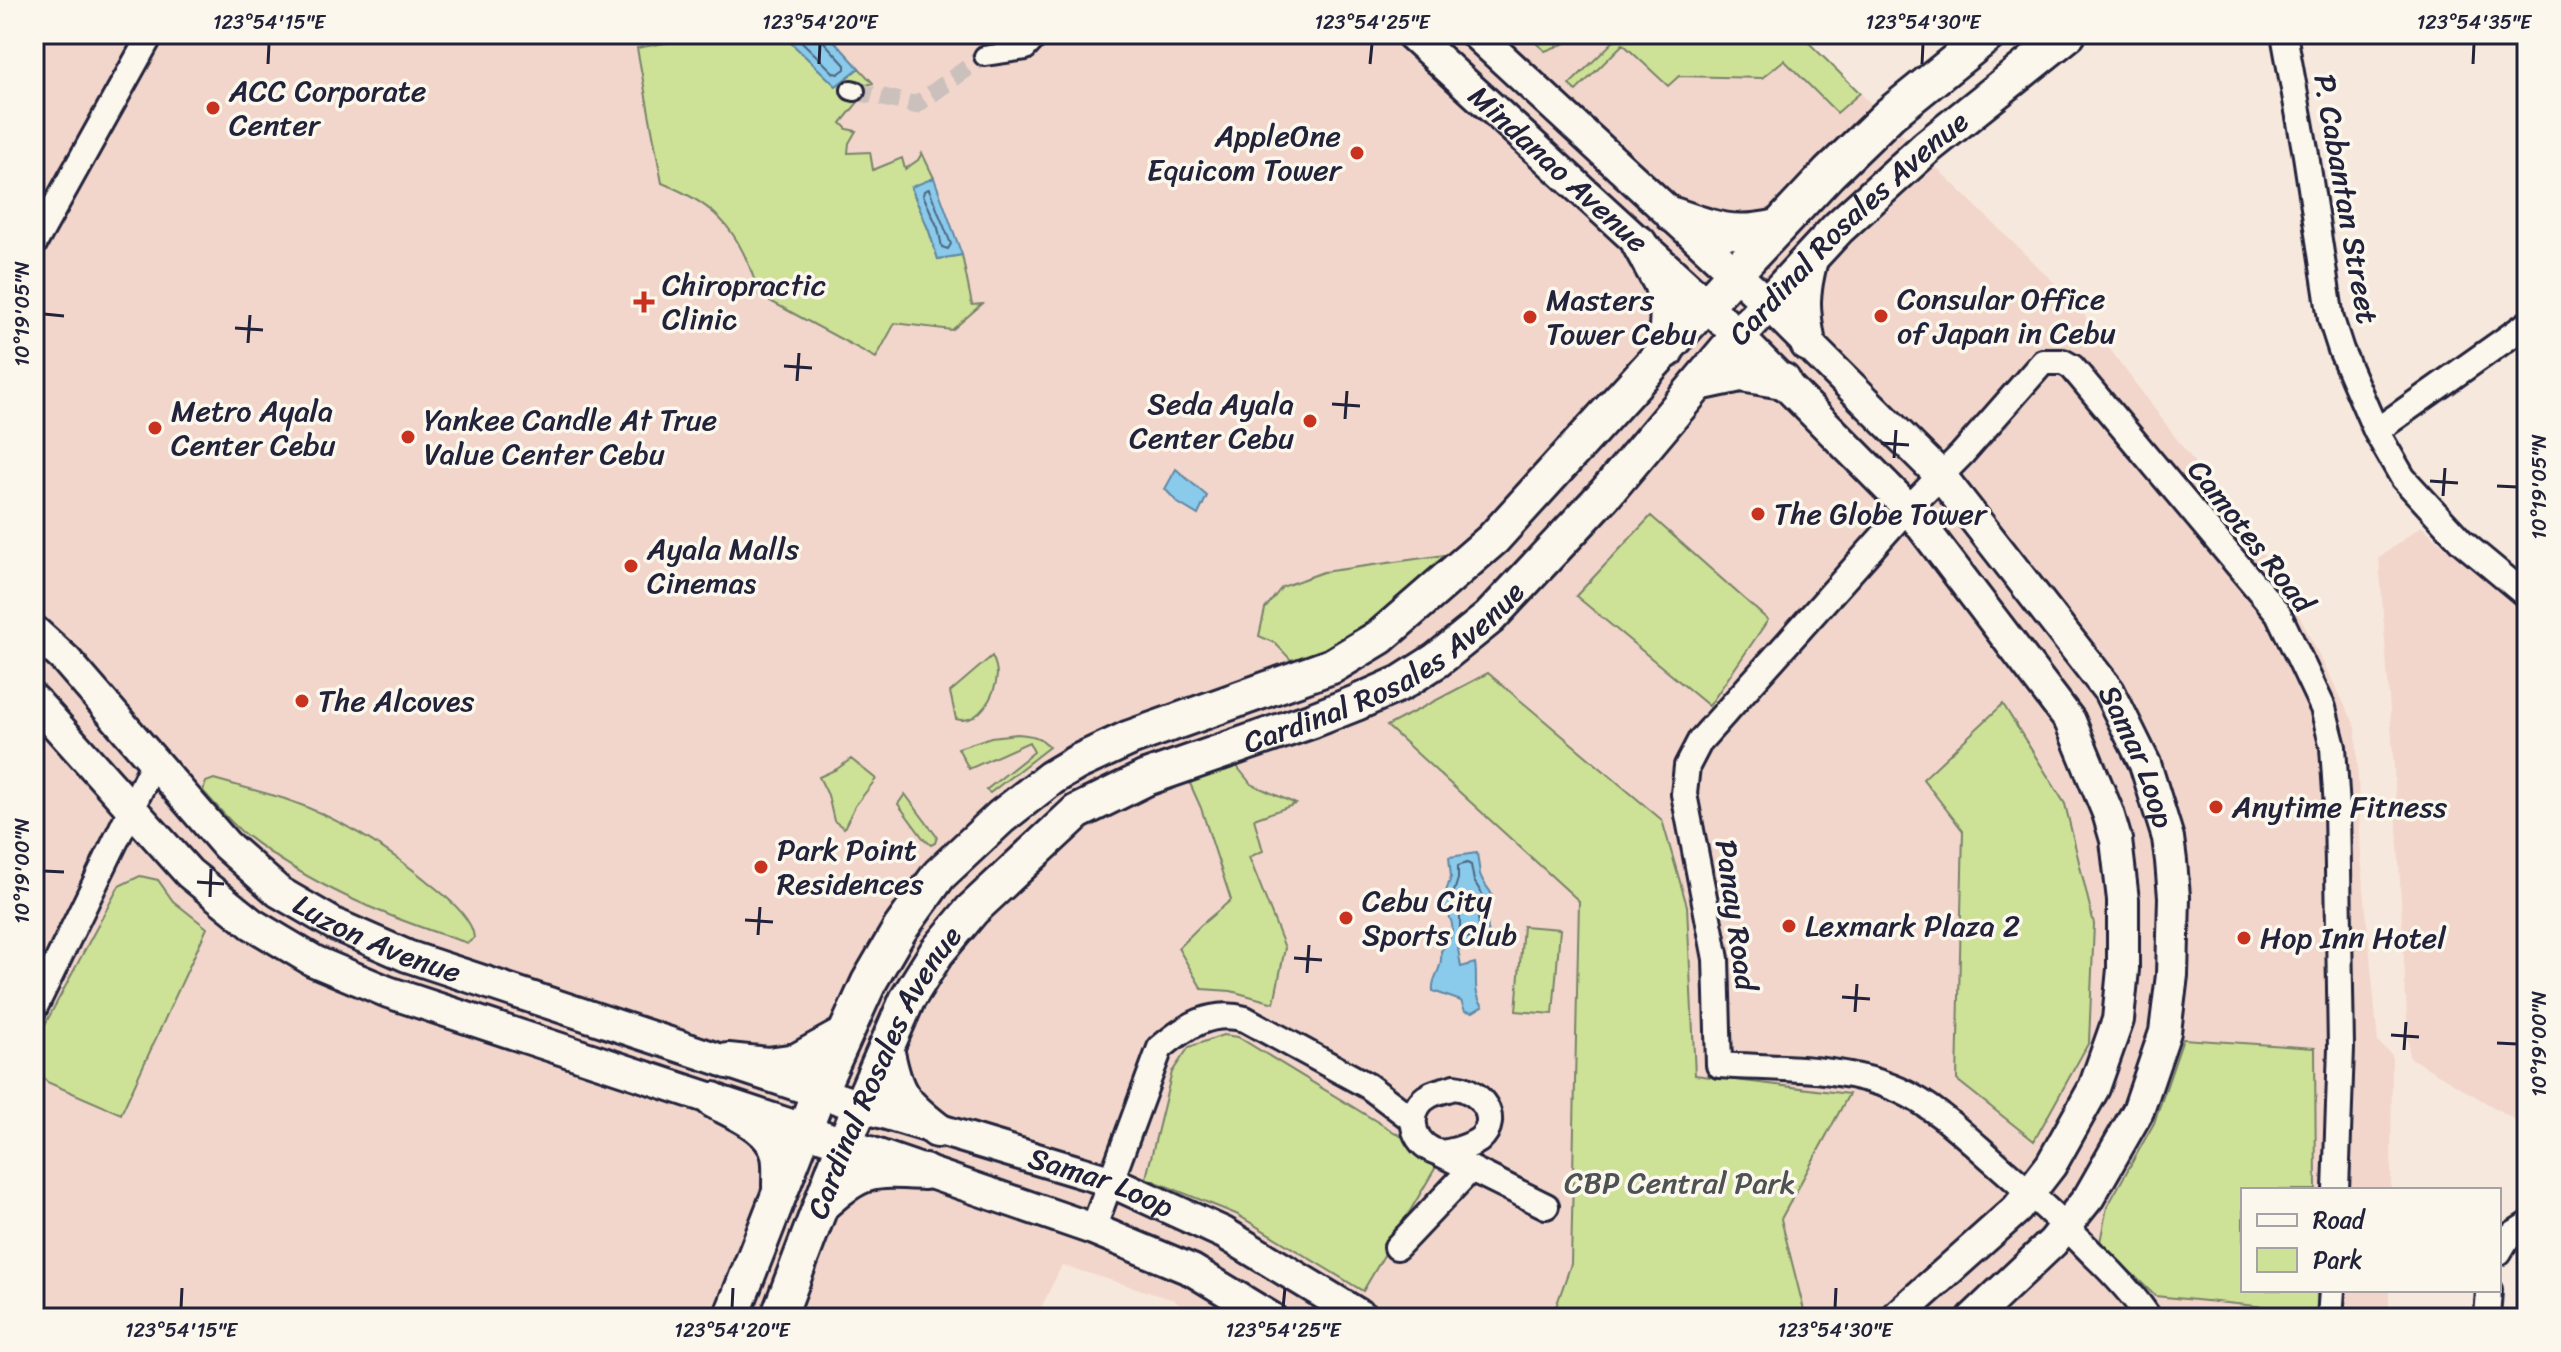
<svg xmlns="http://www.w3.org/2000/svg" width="2561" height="1352" viewBox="0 0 2561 1352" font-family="Sriracha,sans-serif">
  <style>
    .built { fill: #f2d6cb }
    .green { fill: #cde297; stroke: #788269; stroke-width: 2 }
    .water { fill: #8acaeb; stroke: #6087a5; stroke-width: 2 }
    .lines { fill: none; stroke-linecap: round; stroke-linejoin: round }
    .shore { stroke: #4c6581; stroke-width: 2 }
    .pedestrian-tunnel { stroke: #ccc0bd; stroke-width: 18; stroke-dasharray: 18 9; stroke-linecap: butt }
    .pedestrian-casing { stroke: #22223b; stroke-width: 24 }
    .minor-casing { stroke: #22223b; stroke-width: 30 }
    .tertiary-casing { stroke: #22223b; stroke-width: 36 }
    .secondary-casing { stroke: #22223b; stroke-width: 40 }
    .pedestrian { stroke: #fbf7ec; stroke-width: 18 }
    .minor { stroke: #fbf7ec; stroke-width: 24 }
    .tertiary { stroke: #fbf7ec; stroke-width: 30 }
    .secondary { stroke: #fbf7ec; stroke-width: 34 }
    .ticks { fill: none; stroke: #22223b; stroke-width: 3 }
    .poi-dot { fill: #c8321e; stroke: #fbf7ec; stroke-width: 3 }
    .labels { text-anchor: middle; stroke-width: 7; stroke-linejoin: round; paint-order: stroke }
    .poi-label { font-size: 30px; fill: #22223b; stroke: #fbf7ec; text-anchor: start }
    .street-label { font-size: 30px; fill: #22223b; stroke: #fbf7ec }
    .park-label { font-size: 30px; fill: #4d5252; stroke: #fbf7ec }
    .neatline { fill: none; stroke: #22223b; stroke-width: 3 }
    .ticks-label { font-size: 20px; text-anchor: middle; fill: #22223b }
  </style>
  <rect width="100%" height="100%" fill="#f7e8dd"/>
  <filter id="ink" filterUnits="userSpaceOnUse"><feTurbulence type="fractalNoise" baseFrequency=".0125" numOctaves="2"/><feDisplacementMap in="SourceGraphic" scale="16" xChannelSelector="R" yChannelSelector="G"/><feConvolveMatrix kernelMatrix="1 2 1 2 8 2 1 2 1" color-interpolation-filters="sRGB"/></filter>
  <g filter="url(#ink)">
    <path class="built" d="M 34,34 L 1800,34 L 2077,305 L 2279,576 L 2356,727 L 2361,855 L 2378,1042 L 2392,1055 L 2391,1190 L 2243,1190 L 2243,1290 L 2389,1290 L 2389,1318 L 1195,1318 L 1174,1300 L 1062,1265 L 1036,1318 L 34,1318 Z
      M 2421,526 L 2527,616 L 2527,1127 L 2409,1057 L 2394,768 L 2379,558 Z"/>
    <path class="green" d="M 688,34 L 782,34 L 836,86 L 859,68 L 873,83 L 860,87 L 854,99 L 859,101 L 841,123 L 847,129 L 856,131 L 849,143 L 848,153 L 870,152 L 873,170 L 902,158 L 905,169 L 918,160 L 922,153 L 934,178 L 911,188 L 929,231 L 938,259 L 962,255 L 972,305 L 982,304 L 952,330 L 895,323 L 876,358 L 759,295 C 742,235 720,206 662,183 L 637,48 L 687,39 Z
      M 1526,34 L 1580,34 L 1576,39 L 1545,51 Z
      M 1621,34 L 1800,34 L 1860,93 L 1837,113 L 1784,60 L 1762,78 L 1679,76 L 1668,86 L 1623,44 L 1576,91 L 1569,85 Z
      M 1651,516 L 1768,620 L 1709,706 L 1576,596 Z
      M 1452,554 L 1359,635 L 1332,652 L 1293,662 L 1275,643 L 1259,636 L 1265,609 L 1282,587 L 1323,572 Z
      M 992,656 C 995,662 997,669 997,675 C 996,695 978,726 956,719 L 950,692 Z
      M 1488,673 L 1662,820 L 1687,906 L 1695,1075 L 1849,1094 L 1781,1219 L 1806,1318 L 1552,1318 L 1571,1264 L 1579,901 L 1387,726 Z
      M 2003,704 L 2065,804 L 2094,924 L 2089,1042 L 2034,1141 L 1957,1080 L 1963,831 L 1923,779 Z
      M 1017,734 C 1030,735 1041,736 1049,747 L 990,793 L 986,790 L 1034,752 L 1029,742 L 969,769 L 958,748 L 991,737 Z
      M 851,759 L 876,779 L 855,806 L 844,828 L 834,821 L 828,795 L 819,777 L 837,769 Z
      M 1235,764 L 1251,784 L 1296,804 L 1254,819 L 1263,851 L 1249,857 L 1285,948 L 1274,1003 L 1231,991 L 1202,989 L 1178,948 L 1201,925 L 1231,900 L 1201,808 L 1188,779 Z
      M 214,779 C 238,786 262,792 285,799 C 341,818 393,852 438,890 C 451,901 473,920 474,938 L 468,943 C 388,918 308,885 242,832 C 228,820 216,805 203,791 L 206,782 Z
      M 905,794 L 937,837 L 935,843 L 931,845 L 923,838 L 898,804 Z
      M 140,876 L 158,880 L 173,901 L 207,928 L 121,1114 L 47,1082 L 34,1067 L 34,1045 L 119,886 Z
      M 1523,926 L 1560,929 L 1553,1014 L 1516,1011 Z
      M 1223,1035 L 1238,1037 L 1440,1160 L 1363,1291 L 1236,1214 L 1146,1178 L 1172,1072 L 1189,1047 Z
      M 2183,1039 L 2315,1048 L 2316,1190 L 2243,1190 L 2243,1290 L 2317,1290 L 2318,1312 L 2155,1296 L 2100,1242 L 2107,1207 L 2154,1123 Z"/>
    <path class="water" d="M 782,34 L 828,34 L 859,68 L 836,86 Z
      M 934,178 L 962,255 L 938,259 L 929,231 L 911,187 Z
      M 1176,469 L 1207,496 L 1198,515 L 1178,503 L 1165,489 Z
      M 1477,853 C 1478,860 1479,867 1480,874 C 1486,893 1502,892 1486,917 L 1490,941 L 1458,949 L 1461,967 L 1475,963 C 1478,980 1472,991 1483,1006 L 1473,1012 L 1465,1011 L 1461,1001 L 1433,991 C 1431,976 1443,972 1441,951 C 1457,932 1455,923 1442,903 L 1451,877 L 1449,857 Z"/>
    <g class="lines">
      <path class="shore" d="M 794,34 L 834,73 L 838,74 L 845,69 L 845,65 L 824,42 L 823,34
        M 929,189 L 951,244 L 948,249 L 942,247 L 938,228 L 923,195 L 924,191 Z
        M 1467,863 L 1471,865 L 1474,881 L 1484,897 L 1484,906 L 1478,917 L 1480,934 L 1463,939 L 1460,936 L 1460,916 L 1451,901 L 1458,879 L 1458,866 Z"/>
      <path class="pedestrian-tunnel" d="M 855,91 L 916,105 L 984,56"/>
      <g class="pedestrian-casing">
        <path id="pedestrian" d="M 984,56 L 1026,50 L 1041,34
          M 851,90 L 855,91"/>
      </g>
      <g class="minor-casing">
        <path id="minor" d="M 2284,34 L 2306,155 L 2331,319 L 2341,350 L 2376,431 L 2403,478 L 2462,542 L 2527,596
          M 34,244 L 151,34
          M 2376,431 L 2527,324
          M 34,1009 L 155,760
          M 1454,1087 C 1480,1089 1503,1119 1479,1140 C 1473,1144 1463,1148 1456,1150 C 1447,1153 1440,1154 1432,1150 C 1409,1139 1407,1107 1430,1095 C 1437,1091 1447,1090 1454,1087 Z
          M 1437,1152 L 1546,1206
          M 1093,1229 L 1160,1048 C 1185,1027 1211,1009 1245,1019 L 1368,1086 L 1413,1120
          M 1397,1247 L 1470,1170
          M 2499,1252 L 2508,1237 L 2527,1225
          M 2149,1318 C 2133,1294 2114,1274 2093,1254 C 2062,1222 2029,1192 1996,1163 C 1966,1137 1935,1106 1899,1090 C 1844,1065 1777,1069 1719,1065 L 1716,959 L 1684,794 L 1687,766 L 1700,741 L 1898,519 L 1962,454 L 2043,362 L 2063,362 L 2072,367 L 2278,613 L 2323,708 L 2333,747 L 2337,808 L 2341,1048 L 2336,1190
          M 2330,1318 L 2332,1290
          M 2487,1318 L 2489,1290"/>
      </g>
      <g class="tertiary-casing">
        <g id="tertiary">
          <path id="s1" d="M 1411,34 L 1707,305 L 1908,508 L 2070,721 L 2108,813 L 2116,840 L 2123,900 L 2123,969 L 2118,1020 L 2094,1088 L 2051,1165 L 2017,1209 L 1895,1318"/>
          <path id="s2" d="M 1476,34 L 1768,304 L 1940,475 L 2109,691 L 2145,764 L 2168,838 L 2171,861 L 2174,897 L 2172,975 L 2165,1032 L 2138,1111 L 2089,1197 L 2053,1242 L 1973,1318"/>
          <path id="s3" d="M 34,631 L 66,660 L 226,845 L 279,892 L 334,924 L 407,956 L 860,1106 L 1110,1181 L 1224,1233 L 1364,1318"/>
          <path d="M 34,700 L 189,873 L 252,924 L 314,961 L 388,992 L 788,1124 L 1093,1229 L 1192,1270 L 1271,1318"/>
        </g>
      </g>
      <g class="secondary-casing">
        <g id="secondary">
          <path d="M 1673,215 C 1715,230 1734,237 1778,227"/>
          <path d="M 1639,243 L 1661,283 L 1668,307 L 1666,351"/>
          <path d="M 1808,344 C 1801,308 1801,294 1810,259"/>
          <path d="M 1699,383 L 1741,374 L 1783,381"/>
          <path d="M 886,1048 C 895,1094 900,1101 937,1130"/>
          <path d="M 728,1061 L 768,1065 L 797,1061 L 844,1035"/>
          <path d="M 713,1100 C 737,1113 772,1126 779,1155 C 781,1165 780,1176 780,1186"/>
          <path d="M 821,1205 C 862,1168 871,1169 924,1172"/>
          <path d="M 731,1318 L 819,1092 L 869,982 L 900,929 L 939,875 L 1001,817 L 1051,778 L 1078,762 L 1130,738 L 1332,666 L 1380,637 L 1493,539 L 1735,273 L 1829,173 L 1890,114 L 1989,34"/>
          <path id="s4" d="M 778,1318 L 844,1144 L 907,1000 L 937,952 L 972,910 L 1077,812 L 1146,778 L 1313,720 L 1356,703 L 1401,683 L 1437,660 L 1489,618 L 1606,493 L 1738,336 L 1838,228 L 1927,147 L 2068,34"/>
        </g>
      </g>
      <use href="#pedestrian" class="pedestrian"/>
      <use href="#minor" class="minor"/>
      <use href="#tertiary" class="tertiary"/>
      <use href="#secondary" class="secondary"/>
    </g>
  </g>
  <path class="ticks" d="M 268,64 L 269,44M 819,64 L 820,44M 1370,64 L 1372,44M 1922,64 L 1923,44M 2473,64 L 2474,44M 44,314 L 64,316M 235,328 L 263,330M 248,343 L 250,315M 784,366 L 812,368M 797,381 L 799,353M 1332,404 L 1360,406M 1345,419 L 1347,391M 1881,443 L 1909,445M 1894,458 L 1896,430M 2430,481 L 2458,483M 2497,486 L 2517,487M 2443,496 L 2445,468M 44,871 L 64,872M 197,882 L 224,884M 210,897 L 211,869M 745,920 L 773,922M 758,935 L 760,907M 1294,958 L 1322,960M 1307,973 L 1309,945M 1842,997 L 1870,999M 1855,1012 L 1857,984M 2391,1035 L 2419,1037M 2497,1043 L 2517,1044M 2404,1050 L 2406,1022M 181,1308 L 182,1288M 732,1308 L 733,1288M 1283,1308 L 1285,1288M 1835,1308 L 1836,1288"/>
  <g class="poi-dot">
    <circle cx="213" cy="108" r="8"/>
    <circle cx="1357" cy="153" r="8"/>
    <path d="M640 290h8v8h8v8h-8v8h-8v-8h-8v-8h8z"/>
    <circle cx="1881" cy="316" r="8"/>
    <circle cx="1530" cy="317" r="8"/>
    <circle cx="1310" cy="421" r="8"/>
    <circle cx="155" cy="428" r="8"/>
    <circle cx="408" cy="437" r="8"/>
    <circle cx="1758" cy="514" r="8"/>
    <circle cx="631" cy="566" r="8"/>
    <circle cx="302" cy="701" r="8"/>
    <circle cx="2216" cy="807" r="8"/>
    <circle cx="761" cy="867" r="8"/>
    <circle cx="1346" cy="918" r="8"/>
    <circle cx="1789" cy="926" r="8"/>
    <circle cx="2244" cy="938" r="8"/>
  </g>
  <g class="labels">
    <g class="poi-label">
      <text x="229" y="101">ACC Corporate<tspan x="229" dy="34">Center</tspan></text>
      <text x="1341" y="146" text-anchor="end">AppleOne<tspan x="1341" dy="34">Equicom Tower</tspan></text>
      <text x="662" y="295">Chiropractic<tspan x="662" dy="34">Clinic</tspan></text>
      <text x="1897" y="309">Consular Office<tspan x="1897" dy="34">of Japan in Cebu</tspan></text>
      <text x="1546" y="310">Masters<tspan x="1546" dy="34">Tower Cebu</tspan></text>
      <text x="1294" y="414" text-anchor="end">Seda Ayala<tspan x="1294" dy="34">Center Cebu</tspan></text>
      <text x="171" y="421">Metro Ayala<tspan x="171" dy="34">Center Cebu</tspan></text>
      <text x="424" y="430">Yankee Candle At True<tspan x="424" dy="34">Value Center Cebu</tspan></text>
      <text x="1774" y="524">The Globe Tower</text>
      <text x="647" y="559">Ayala Malls<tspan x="647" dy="34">Cinemas</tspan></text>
      <text x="318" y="711">The Alcoves</text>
      <text x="2232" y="817">Anytime Fitness</text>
      <text x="777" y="860">Park Point<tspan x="777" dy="34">Residences</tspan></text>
      <text x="1362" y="911">Cebu City<tspan x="1362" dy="34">Sports Club</tspan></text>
      <text x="1805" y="936">Lexmark Plaza 2</text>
      <text x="2260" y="948">Hop Inn Hotel</text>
    </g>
    <g class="street-label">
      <text dy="10" stroke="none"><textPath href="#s1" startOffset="200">Mindanao Avenue</textPath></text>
      <text transform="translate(2346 199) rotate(80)" y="10">P. Cabantan Street</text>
      <text dy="10" stroke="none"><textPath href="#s4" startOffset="1588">Cardinal Rosales Avenue</textPath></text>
      <text transform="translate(2251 536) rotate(52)" y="10">Camotes Road</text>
      <text dy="10" stroke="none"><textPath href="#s4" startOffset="940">Cardinal Rosales Avenue</textPath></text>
      <text dy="10" stroke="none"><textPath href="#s2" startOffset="986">Samar Loop</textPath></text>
      <text transform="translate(1736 915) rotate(82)" y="10">Panay Road</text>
      <text dy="10" stroke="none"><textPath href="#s3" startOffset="468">Luzon Avenue</textPath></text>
      <text dy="10" stroke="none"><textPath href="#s4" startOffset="268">Cardinal Rosales Avenue</textPath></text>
      <text dy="10" stroke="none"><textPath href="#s3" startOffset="1232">Samar Loop</textPath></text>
    </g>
    <g class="park-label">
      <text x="1680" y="1193">CBP Central Park</text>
    </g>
  </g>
  <rect width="2561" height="1352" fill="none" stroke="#fbf7ec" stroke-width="88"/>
  <rect x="2241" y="1188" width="260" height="104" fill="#fbf7ec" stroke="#a4a2a5" stroke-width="2"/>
  <rect x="2257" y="1214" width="40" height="12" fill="#fbf7ec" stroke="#a4a2a5" stroke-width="2"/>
  <text x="2313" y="1228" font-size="24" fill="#22223b">Road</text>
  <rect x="2257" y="1248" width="40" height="24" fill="#cde297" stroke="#a4a2a5" stroke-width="2"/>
  <text x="2313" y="1268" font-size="24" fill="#22223b">Park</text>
  <rect x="44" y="44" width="2473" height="1264" class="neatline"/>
  <g class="ticks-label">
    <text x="269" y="29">123°54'15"E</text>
    <text x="820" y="29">123°54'20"E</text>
    <text x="1372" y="29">123°54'25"E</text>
    <text x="1923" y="29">123°54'30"E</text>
    <text x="2474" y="29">123°54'35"E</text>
    <text transform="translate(22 314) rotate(-90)" y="7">10°19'05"N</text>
    <text transform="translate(2539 487) rotate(-90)" y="7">10°19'05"N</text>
    <text transform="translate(22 871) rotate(-90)" y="7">10°19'00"N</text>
    <text transform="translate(2539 1044) rotate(-90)" y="7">10°19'00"N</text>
    <text x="181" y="1337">123°54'15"E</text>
    <text x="732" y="1337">123°54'20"E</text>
    <text x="1283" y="1337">123°54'25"E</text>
    <text x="1835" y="1337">123°54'30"E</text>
  </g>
</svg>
